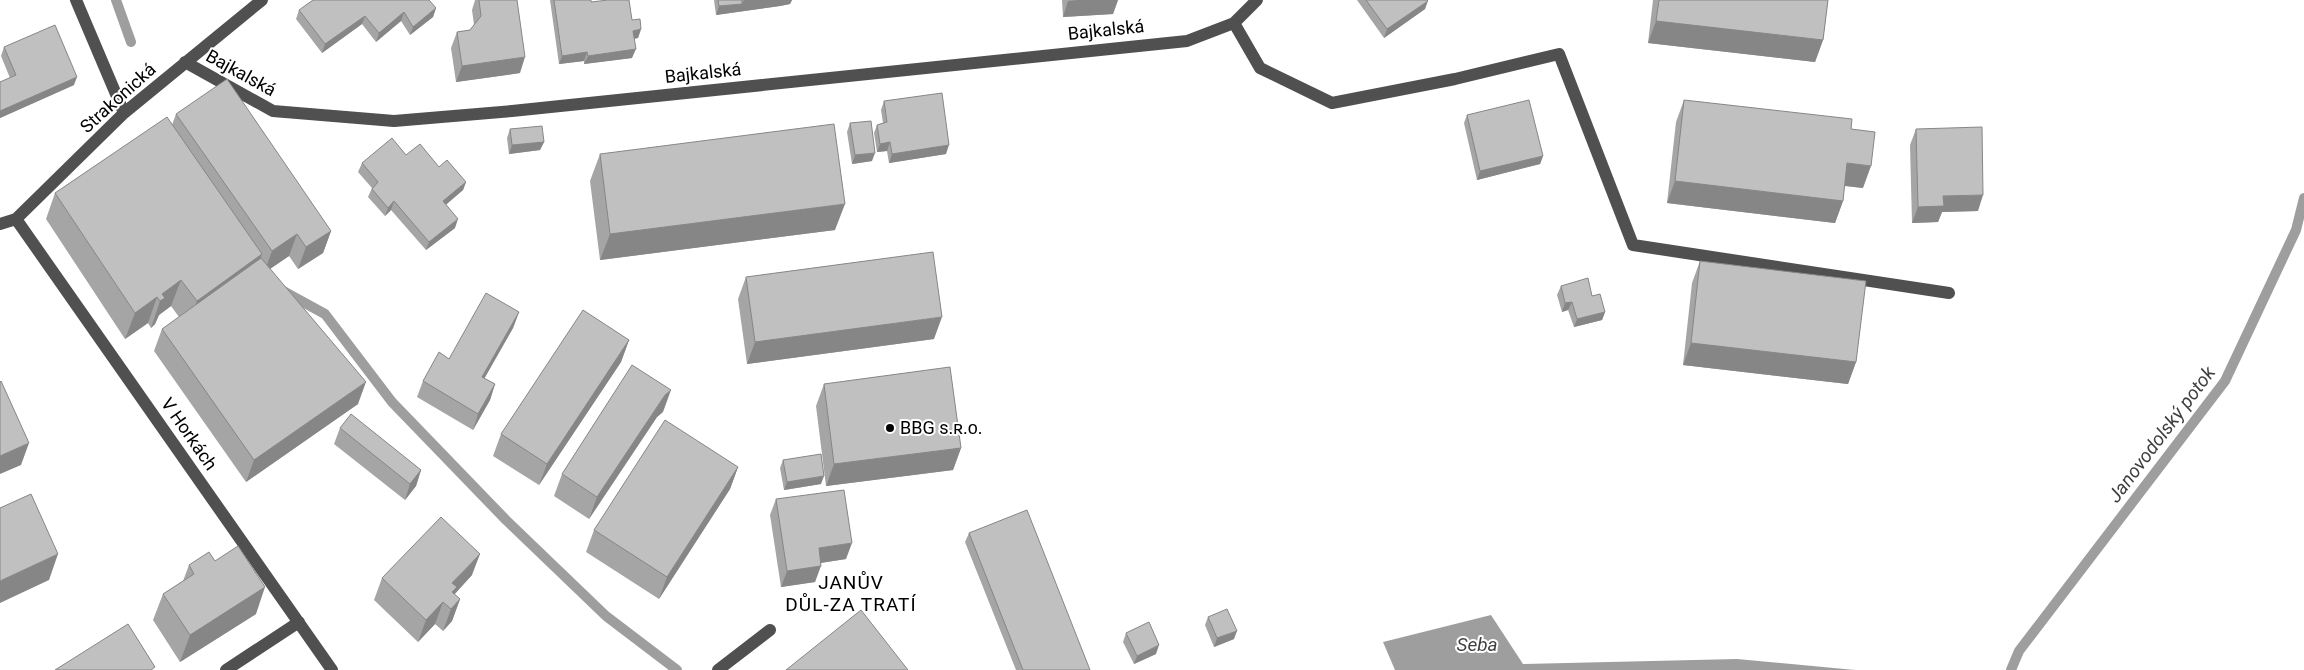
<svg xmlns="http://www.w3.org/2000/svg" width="2304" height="670" viewBox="0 0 2304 670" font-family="Roboto,sans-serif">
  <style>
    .water { fill: #9e9e9e }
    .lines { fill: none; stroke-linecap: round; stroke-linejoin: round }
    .stream { stroke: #9e9e9e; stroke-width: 10 }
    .minor { stroke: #505050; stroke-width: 12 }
    .wall { fill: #a5a5a5 }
    .shaded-wall { fill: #868686 }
    .building { fill: #c0c0c0; stroke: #868686 }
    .poi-dot { fill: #000; stroke: #fff; stroke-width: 2 }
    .labels { text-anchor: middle; stroke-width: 4; stroke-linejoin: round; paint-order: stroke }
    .street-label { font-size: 18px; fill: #000; stroke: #fff }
    .poi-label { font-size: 18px; fill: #000; stroke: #fff; text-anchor: start }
    .water-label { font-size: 19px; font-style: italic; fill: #3f3f3f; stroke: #fff }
    .neighbourhood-label { font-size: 19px; letter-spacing: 1px; fill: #000; stroke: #fff }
  </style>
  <rect width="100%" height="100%" fill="#fff"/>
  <path class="water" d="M 1491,615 L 1523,664 L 1737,659 L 1855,670 L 1395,670 L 1383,642 Z"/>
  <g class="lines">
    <path class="stream" d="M 116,0 L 131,42
      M 283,291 L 325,314 L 392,402 L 506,520 L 606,616 L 677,670
      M 2011,670 L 2019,651 L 2225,381 L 2296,230 L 2304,198"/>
    <path class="minor" d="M 76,0 L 124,113
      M 1257,0 L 1234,23 L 1260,68 L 1332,103 L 1455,79 L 1559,54 L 1633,245 L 1949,293
      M 185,62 L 273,111 L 394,121 L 512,111 L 1187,41 L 1234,23
      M 16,219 L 332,670
      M 0,224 L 16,219 L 124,113 L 262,0
      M 226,670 L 299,622
      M 718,670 L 770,630"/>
  </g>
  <path class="wall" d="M 475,0 L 517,0 L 520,73 L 456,82 L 451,48 L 457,32 L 470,30 L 474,25 L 472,10 Z
    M 550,0 L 591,0 L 591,2 L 632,20 L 641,29 L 638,38 L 634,39 L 632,58 L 584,64 L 584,61 L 559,64 Z
    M 714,0 L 792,0 L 790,4 L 780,6 L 716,15 Z
    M 1062,0 L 1118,0 L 1113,14 L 1063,17 Z
    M 1357,0 L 1427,0 L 1425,9 L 1384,38 Z
    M 1653,0 L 1828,0 L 1823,40 L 1815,62 L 1648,43 Z
    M 436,8 L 433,17 L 410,35 L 401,21 L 376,42 L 362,24 L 322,53 L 296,19 L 299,10 Z
    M 4,47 L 74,85 L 0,118 L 0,82 L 10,78 L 1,56 Z
    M 1684,100 L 1863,188 L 1844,186 L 1843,201 L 1835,223 L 1667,203 L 1676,122 Z
    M 884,101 L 946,154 L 889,163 L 887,151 L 877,152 L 874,133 L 877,125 L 883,123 L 881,110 Z
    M 176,114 L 331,231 L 323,253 L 298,269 L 289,256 L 270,269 L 358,404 L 246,482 L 154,351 L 162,329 L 179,317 L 171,306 L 159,315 L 155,324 L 151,328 L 148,323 L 125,339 L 46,219 L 55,193 L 172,125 Z
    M 1467,115 L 1543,156 L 1540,164 L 1477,180 L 1464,123 Z
    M 850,123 L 872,161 L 852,164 L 847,132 Z
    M 510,129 L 544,142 L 540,150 L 509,154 L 507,138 Z
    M 1916,129 L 1978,211 L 1942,212 L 1938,222 L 1912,223 L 1910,145 Z
    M 600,154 L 835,230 L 600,260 L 590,181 Z
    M 406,155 L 439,167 L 466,182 L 463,190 L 446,204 L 455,228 L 426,250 L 391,210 L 385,216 L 368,197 L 372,188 L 358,172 L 362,163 Z
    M 1700,261 L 1856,362 L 1848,384 L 1683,365 L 1692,283 Z
    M 746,277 L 934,339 L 747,364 L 738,299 Z
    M 1561,286 L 1592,296 L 1605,312 L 1602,320 L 1574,327 L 1568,310 L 1562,312 L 1557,295 Z
    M 519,312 L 513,328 L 484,379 L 495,384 L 490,400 L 473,430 L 417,397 L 423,381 L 449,359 Z
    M 629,340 L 621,362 L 539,485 L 493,456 L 501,434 Z
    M 824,384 L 961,448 L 953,470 L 826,486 L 816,406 Z
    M 663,412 L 657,417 L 589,519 L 554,496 L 562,474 Z
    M 340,428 L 421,470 L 416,486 L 405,500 L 334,444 Z
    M 783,460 L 821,484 L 784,490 L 780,468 Z
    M 738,467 L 730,489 L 659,599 L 586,552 L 594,530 Z
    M 776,499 L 846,559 L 821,563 L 815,582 L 781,587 L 770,515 Z
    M 969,533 L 1090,670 L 1016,670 L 965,542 Z
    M 215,561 L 256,614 L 180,662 L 153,620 L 163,594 L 183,581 L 189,565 Z
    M 472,575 L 454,594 L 460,599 L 452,621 L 443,631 L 435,624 L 418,642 L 374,600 L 382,578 Z
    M 1208,617 L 1234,639 L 1214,647 L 1205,625 Z
    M 1126,633 L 1156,654 L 1134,664 L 1123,642 Z"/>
  <path class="shaded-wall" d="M 744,0 L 792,0 L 790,4 L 780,6 L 716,15 L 719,6 L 742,4 Z
    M 1078,0 L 1118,0 L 1113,14 L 1063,17 L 1068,1 Z
    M 1428,1 L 1425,9 L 1384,38 L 1387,29 Z
    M 436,8 L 433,17 L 410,35 L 413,27 Z
    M 404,12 L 401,21 L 376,42 L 379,33 Z
    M 365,16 L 362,24 L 322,53 L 325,44 Z
    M 1656,21 L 1823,40 L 1815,62 L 1648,43 Z
    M 641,29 L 638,38 L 630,39 L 633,31 Z
    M 636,49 L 632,58 L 584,64 L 588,56 Z
    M 587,52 L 584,61 L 559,64 L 562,56 Z
    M 525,57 L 520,73 L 456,82 L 462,66 Z
    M 77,77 L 74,85 L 0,118 L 0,111 Z
    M 544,142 L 540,150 L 509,154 L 512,145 Z
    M 890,142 L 887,151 L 877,152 L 880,144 Z
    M 949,145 L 946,154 L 889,163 L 892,154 Z
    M 875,153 L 872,161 L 852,164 L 855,155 Z
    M 1543,156 L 1540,164 L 1477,180 L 1480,171 Z
    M 1847,163 L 1871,166 L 1863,188 L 1839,185 Z
    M 1675,181 L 1843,201 L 1835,223 L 1667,203 Z
    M 466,182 L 463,190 L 440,210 L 443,201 Z
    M 1983,195 L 1978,211 L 1942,212 L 1938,222 L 1912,223 L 1918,207 L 1943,196 Z
    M 394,201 L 391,210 L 385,216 L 388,208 Z
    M 845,204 L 835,230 L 600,260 L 610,234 Z
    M 458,219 L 455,228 L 426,250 L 429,242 Z
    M 331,231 L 323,253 L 298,269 L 306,247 Z
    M 297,234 L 289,256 L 264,273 L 272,251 Z
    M 262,254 L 253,280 L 187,327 L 197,301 Z
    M 181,280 L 171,306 L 159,315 L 155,324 L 151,328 L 160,301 L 162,294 Z
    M 157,297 L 148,323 L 125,339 L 135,313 Z
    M 1572,302 L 1568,310 L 1562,312 L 1565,303 Z
    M 519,312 L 513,328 L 476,393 L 482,377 Z
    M 1605,312 L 1602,320 L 1574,327 L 1577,319 Z
    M 942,317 L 934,339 L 747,364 L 755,342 Z
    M 629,340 L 621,362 L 539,485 L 547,464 Z
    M 1691,343 L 1856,362 L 1848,384 L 1683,365 Z
    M 366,382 L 358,404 L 246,482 L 254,460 Z
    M 495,384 L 490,400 L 473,430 L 478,414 Z
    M 671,390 L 663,412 L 657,417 L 589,519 L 597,497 L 665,395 Z
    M 29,443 L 21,465 L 0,474 L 0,456 Z
    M 961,448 L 953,470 L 826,486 L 834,464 Z
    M 738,467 L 730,489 L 659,599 L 667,577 Z
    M 421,470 L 416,486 L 405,500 L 410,484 Z
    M 824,476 L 821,484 L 784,490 L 787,482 Z
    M 852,543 L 846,559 L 813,564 L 819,548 Z
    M 58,554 L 49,580 L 0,603 L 0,581 Z
    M 480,554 L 472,575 L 454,595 L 449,607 L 452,583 Z
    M 821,566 L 815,582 L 781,587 L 787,571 Z
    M 265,587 L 256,614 L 180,662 L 190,635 Z
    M 460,599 L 452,621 L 443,631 L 451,609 Z
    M 443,602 L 435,624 L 418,642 L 426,620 Z
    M 1237,631 L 1234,639 L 1214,647 L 1217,638 Z
    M 1159,645 L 1156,654 L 1134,664 L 1137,656 Z"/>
  <path class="building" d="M 313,0 L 429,0 L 436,8 L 413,27 L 404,12 L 379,33 L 365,16 L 325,44 L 299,10 Z
    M 479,0 L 517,0 L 525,57 L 462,66 L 457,32 L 470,30 L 481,16 Z
    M 554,0 L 591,0 L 591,2 L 608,0 L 629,0 L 632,20 L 640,19 L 641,29 L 633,31 L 636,49 L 588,56 L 587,52 L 562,56 Z
    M 718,0 L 742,0 L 742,4 L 719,6 Z
    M 1366,0 L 1427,0 L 1428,1 L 1387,29 Z
    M 1659,0 L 1828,0 L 1823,40 L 1656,21 Z
    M 55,25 L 77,77 L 0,111 L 0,82 L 16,75 L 4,47 Z
    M 227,79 L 331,231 L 306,247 L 297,234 L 272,251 L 176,114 Z
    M 942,93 L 949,145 L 892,154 L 890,142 L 880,144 L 877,125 L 887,122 L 884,101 Z
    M 1529,100 L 1543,156 L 1480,171 L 1467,115 Z
    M 1684,100 L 1852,119 L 1851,129 L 1875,132 L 1871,166 L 1847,163 L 1843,201 L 1675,181 Z
    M 167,117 L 262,254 L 197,301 L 181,280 L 162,294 L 165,298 L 160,301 L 157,297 L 135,313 L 55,193 Z
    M 871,121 L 875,153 L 855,155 L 850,123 Z
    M 834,124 L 845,204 L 610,234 L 600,154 Z
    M 542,126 L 544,142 L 512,145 L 510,129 Z
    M 1982,127 L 1983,195 L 1943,196 L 1944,206 L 1918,207 L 1916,129 Z
    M 392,138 L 406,155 L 420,144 L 439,167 L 447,160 L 466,182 L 443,201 L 458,219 L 429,242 L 394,201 L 388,208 L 372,189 L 378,182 L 362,163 Z
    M 933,252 L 942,317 L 755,342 L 746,277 Z
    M 261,258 L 366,382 L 254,460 L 162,329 Z
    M 1700,261 L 1866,281 L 1856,362 L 1691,343 Z
    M 1588,278 L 1592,296 L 1600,294 L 1605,312 L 1577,319 L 1572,302 L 1565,303 L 1561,286 Z
    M 486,293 L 519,312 L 482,377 L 495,384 L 478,414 L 423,381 L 439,352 L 449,359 Z
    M 583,310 L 629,340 L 547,464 L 501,434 Z
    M 632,365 L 671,390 L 665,395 L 597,497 L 562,474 Z
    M 950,367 L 961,448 L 834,464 L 824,384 Z
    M 1,381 L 29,443 L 0,456 L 0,382 Z
    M 351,414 L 421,470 L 410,484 L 340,428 Z
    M 665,420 L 738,467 L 667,577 L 594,530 Z
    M 821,454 L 824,476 L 787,482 L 783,460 Z
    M 844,490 L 852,543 L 819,548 L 821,566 L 787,571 L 776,499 Z
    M 31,494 L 58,554 L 0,581 L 0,508 Z
    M 1027,510 L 1090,670 L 1023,670 L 969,533 Z
    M 441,517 L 480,554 L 452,583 L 457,587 L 452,592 L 460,599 L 451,609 L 443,602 L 426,620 L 382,578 Z
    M 238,546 L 265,587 L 190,635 L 163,594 L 194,574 L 189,565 L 209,552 L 215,561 Z
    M 1227,609 L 1237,631 L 1217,638 L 1208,617 Z
    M 861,610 L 908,670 L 786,670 Z
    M 1149,622 L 1159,645 L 1137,656 L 1126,633 Z
    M 128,624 L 155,667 L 151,670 L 55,670 Z"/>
  <circle class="poi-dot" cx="890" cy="428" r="5"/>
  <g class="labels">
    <g class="street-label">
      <text transform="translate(1106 30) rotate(-6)" y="6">Bajkalská</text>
      <text transform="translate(241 73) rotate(29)" y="6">Bajkalská</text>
      <text transform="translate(703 73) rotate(-6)" y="6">Bajkalská</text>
      <text transform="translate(118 98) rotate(-42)" y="6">Strakonická</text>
      <text transform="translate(189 434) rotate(55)" y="6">V Horkách</text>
    </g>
    <g class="poi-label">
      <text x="900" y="434">BBG s.ʀ.ᴏ.</text>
    </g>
    <g class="water-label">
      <text transform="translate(2161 434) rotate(-53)" y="7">Janovodolský potok</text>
      <text x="1477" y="651">Seba</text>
    </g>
    <g class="neighbourhood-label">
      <text x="851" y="589">JANŮV<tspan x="851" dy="22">DŮL-ZA TRATÍ</tspan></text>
    </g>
  </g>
</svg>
